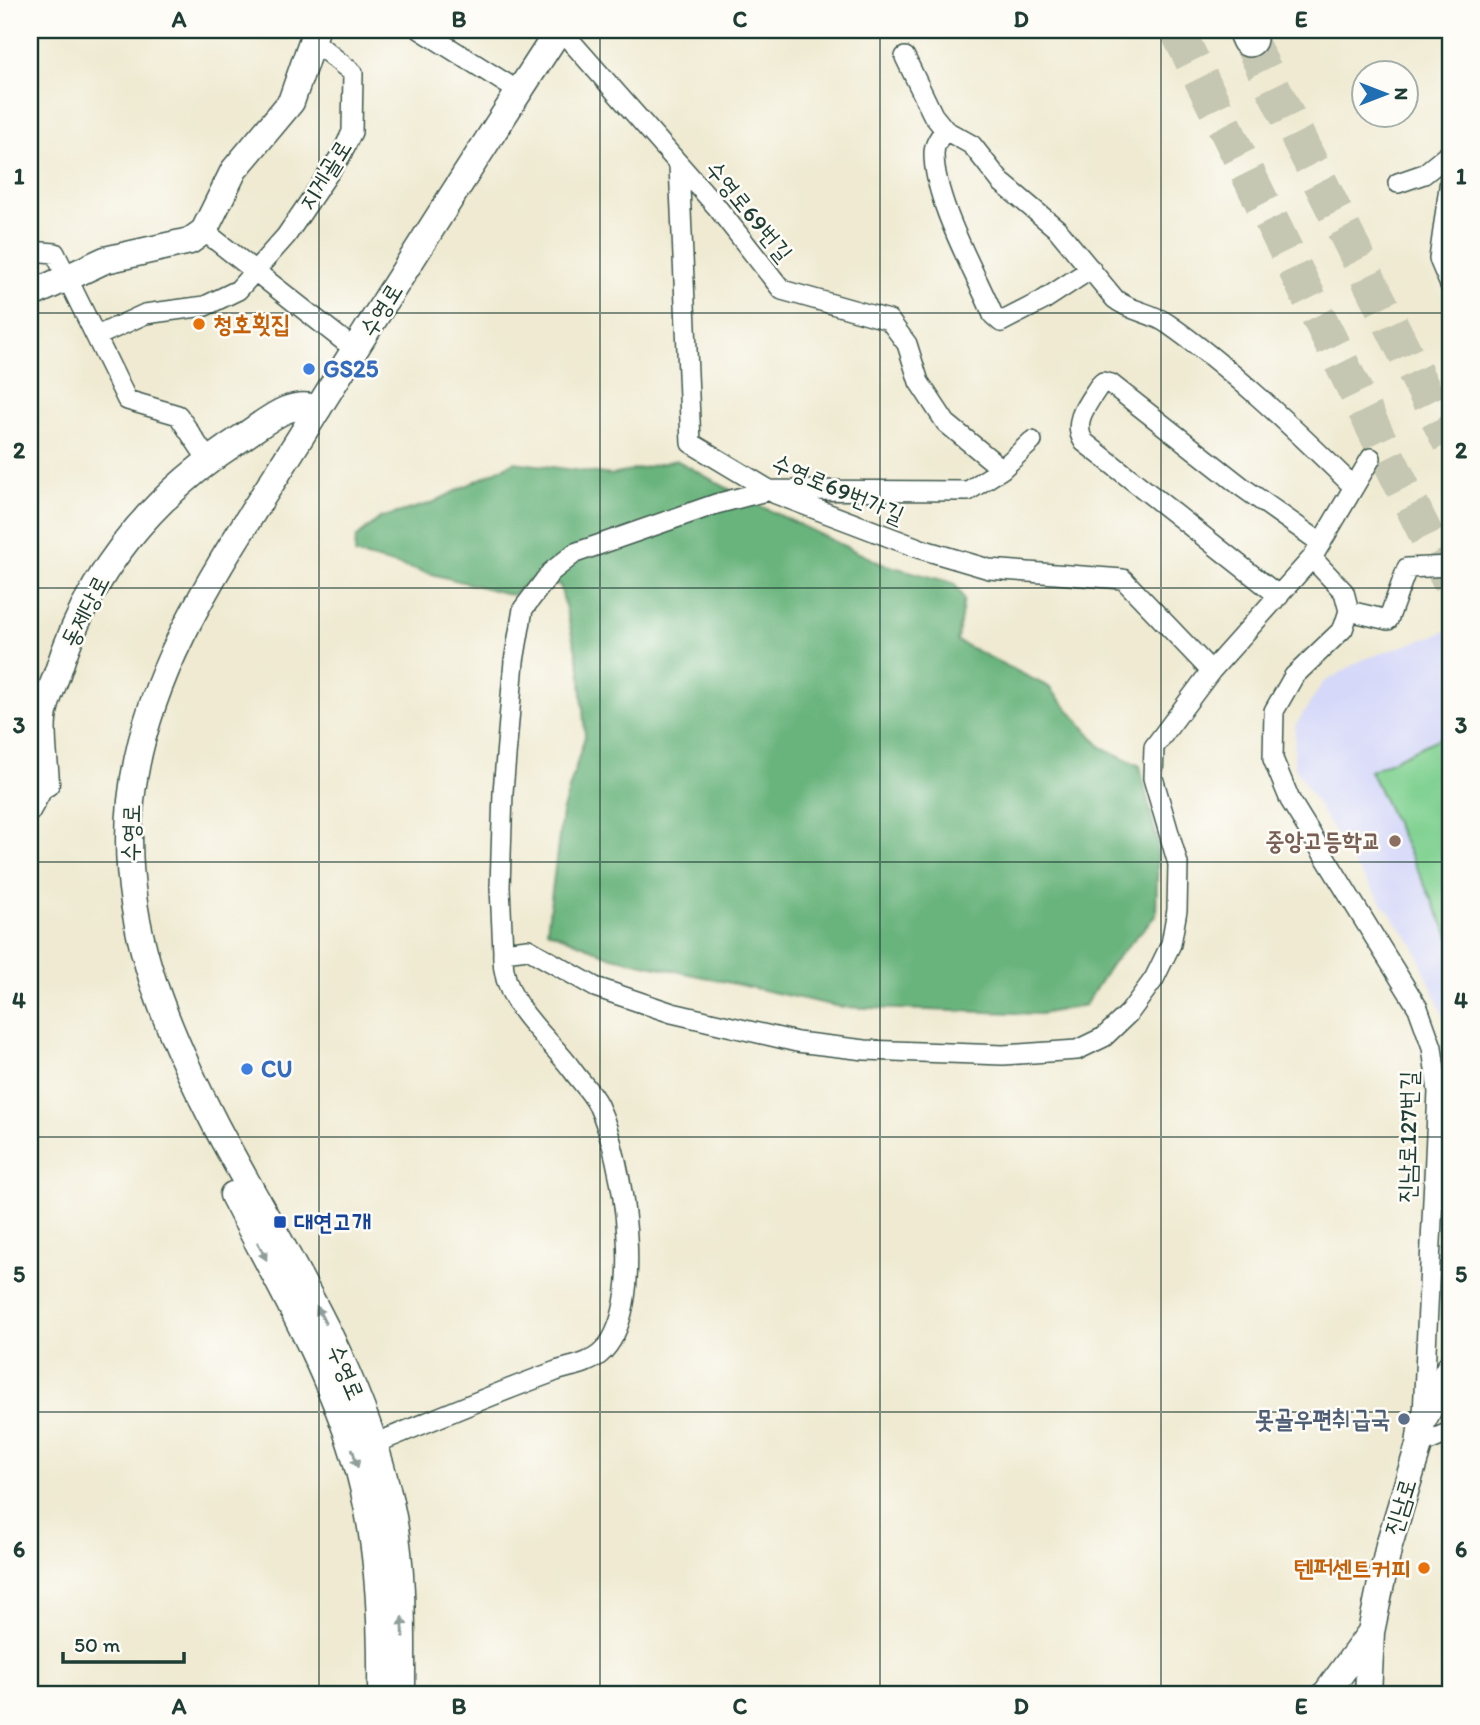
<svg xmlns="http://www.w3.org/2000/svg" width="1480" height="1725" viewBox="0 0 1480 1725" font-family="Itim,'Poor Story',sans-serif">
  <style>
    .built { fill: #d5d8f9 }
    .green { fill: #82d293; stroke: #508864; stroke-width: 2 }
    .forest { fill: #69b47d; stroke: #447858; stroke-width: 2 }
    .lines { fill: none; stroke-linecap: round; stroke-linejoin: round }
    .highway-tunnel { stroke: #c5c7b2; stroke-width: 35; stroke-dasharray: 35 18; stroke-linecap: butt }
    .street-casing { stroke: #3e574c; stroke-width: 22 }
    .secondary-casing { stroke: #3e574c; stroke-width: 29 }
    .highway-casing { stroke: #3e574c; stroke-width: 38 }
    .street { stroke: #fff; stroke-width: 19 }
    .secondary { stroke: #fff; stroke-width: 26 }
    .highway { stroke: #fff; stroke-width: 35 }
    .oneway { fill: #8f9e9a }
    .grid { fill: none; stroke: #1f3d34; stroke-width: 2; stroke-opacity: 0.55 }
    .food-dot { fill: #e8710a; stroke: #fdfcf7; stroke-width: 2.5 }
    .shop-dot { fill: #3f7fe0; stroke: #fdfcf7; stroke-width: 2.5 }
    .education-dot { fill: #8d6e63; stroke: #fdfcf7; stroke-width: 2.5 }
    .transit-dot { fill: #1a4fb4; stroke: #fdfcf7; stroke-width: 2.5 }
    .service-dot { fill: #5c6f8a; stroke: #fdfcf7; stroke-width: 2.5 }
    .labels { text-anchor: middle; stroke-width: 5; stroke-linejoin: round; paint-order: stroke }
    .street-label { font-size: 24px; fill: #1f3d34; stroke: #fdfcf7 }
    .food-label { font-size: 24px; font-weight: bold; fill: #c56008; stroke: #fdfcf7; text-anchor: start }
    .shop-label { font-size: 24px; font-weight: bold; fill: #366cbe; stroke: #fdfcf7; text-anchor: start }
    .education-label { font-size: 24px; font-weight: bold; fill: #785e54; stroke: #fdfcf7; text-anchor: end }
    .transit-label { font-size: 24px; font-weight: bold; fill: #164399; stroke: #fdfcf7; text-anchor: start }
    .service-label { font-size: 24px; font-weight: bold; fill: #4e5e75; stroke: #fdfcf7; text-anchor: end }
    .neatline { fill: none; stroke: #1f3d34; stroke-width: 2.5 }
    .grid-label { font-size: 23px; text-anchor: middle; font-weight: bold; fill: #1f3d34 }
  </style>
  <rect width="100%" height="100%" fill="#fdfcf7"/>
  <filter id="ink" filterUnits="userSpaceOnUse"><feTurbulence type="fractalNoise" baseFrequency=".0143" numOctaves="2"/><feDisplacementMap in="SourceGraphic" scale="14" xChannelSelector="R" yChannelSelector="G"/><feConvolveMatrix kernelMatrix="1 2 1 2 8 2 1 2 1" color-interpolation-filters="sRGB"/></filter>
  <filter id="wash" filterUnits="userSpaceOnUse"><feTurbulence type="fractalNoise" baseFrequency=".00686" numOctaves="4" result="noise"/><feDisplacementMap in="SourceGraphic" scale="28" xChannelSelector="R" yChannelSelector="G"/><feGaussianBlur stdDeviation="1.57" result="paint"/><feColorMatrix in="noise" values="0 0 0 0 0 0 0 0 0 0 0 0 0 0 0 0 0 1.4 0 .05"/><feComposite in="paint" operator="in"/></filter>
  <g filter="url(#wash)">
    <rect width="100%" height="100%" fill="#efead1"/>
    <path class="built" d="M 1450,630 L 1450,1031 L 1413,944 L 1354,865 L 1294,766 L 1295,726 L 1323,683 L 1362,660 Z"/>
    <path class="green" d="M 1450,733 L 1450,938 L 1370,771 Z"/>
    <path class="forest" d="M 676,460 L 754,503 L 882,564 L 954,583 L 964,599 L 957,641 L 1049,687 L 1101,747 L 1140,766 L 1158,845 L 1156,915 L 1112,963 L 1085,1005 L 1041,1014 L 840,1007 L 612,957 L 547,930 L 562,813 L 585,736 L 580,668 L 560,585 L 531,581 L 512,595 L 355,554 L 356,538 L 380,518 L 432,503 L 514,462 L 612,475 Z"/>
  </g>
  <g filter="url(#ink)">
    <g class="lines">
      <path class="highway-tunnel" d="M 1177,30 L 1450,583
        M 1249,39 L 1450,443"/>
      <g class="street-casing">
        <path id="street" d="M 421,30 L 507,84
          M 561,30 L 716,206 L 782,290 L 889,320 L 907,344 L 919,382 L 946,423 L 1002,469
          M 905,57 L 933,115 L 945,130 L 972,145 L 1001,182 L 1057,229 L 1115,299 C 1131,312 1151,312 1168,324 C 1235,371 1295,430 1354,487
          M 945,130 C 939,138 934,144 934,154 C 934,201 975,272 993,315 L 1001,322 L 1042,301 L 1091,269
          M 679,164 L 691,443 L 776,494 L 921,549 L 989,569 L 1123,579 L 1211,671
          M 1450,180 L 1439,259 L 1450,285
          M 1398,183 L 1424,174 L 1450,153
          M 204,231 L 344,341
          M 30,251 L 55,253 L 127,400 L 178,415 L 208,460
          M 97,336 L 145,314 L 205,306 L 238,290 L 286,236 L 341,155 L 352,132 L 353,73 L 312,40
          M 1312,558 L 1344,592 L 1349,611 L 1343,629 L 1294,676 L 1274,711 L 1273,759 L 1290,800 L 1418,1008 L 1432,1047 L 1438,1092 L 1423,1415
          M 1279,596 L 1084,442 C 1071,422 1088,403 1099,386 L 1103,382 L 1111,384 L 1242,487 L 1321,543
          M 1349,611 L 1388,620 L 1407,568 L 1450,566
          M 30,812 L 46,783
          M 503,952 L 500,887 L 503,792 L 514,661 L 523,609 L 551,572 L 575,553 L 716,504 L 770,490 L 968,491 L 1002,469 L 1032,441
          M 374,1444 C 433,1420 491,1395 551,1373 C 567,1366 586,1366 600,1354 C 649,1311 623,1157 598,1105 C 592,1093 581,1082 573,1071 C 546,1033 500,1004 503,952 L 528,949 L 595,987 L 672,1013 L 797,1042 L 865,1050 L 1003,1055 L 1077,1050 L 1104,1037 L 1129,1013 L 1154,979 L 1171,944 L 1177,910 L 1178,864 L 1153,778 L 1154,747 L 1211,671 L 1312,558 L 1371,458
          M 1419,1445 L 1450,1432"/>
      </g>
      <g class="secondary-casing">
        <path id="secondary" d="M 30,295 L 105,260 L 190,241 L 204,231 L 234,170 L 291,102 L 316,30
          M 46,783 C 45,762 41,740 43,719 C 44,704 52,688 57,674 C 89,571 153,495 243,437 C 266,422 290,398 318,409
          M 233,1195 C 276,1279 326,1363 354,1454 C 378,1531 382,1615 381,1695
          M 402,1695 C 402,1631 404,1565 390,1502 C 360,1365 281,1249 216,1126 C 163,1023 119,919 131,801 C 145,659 239,538 311,420 C 392,289 475,159 559,30
          M 1325,1695 L 1371,1632
          M 1368,1695 L 1371,1632 L 1389,1545 L 1419,1445 L 1422,1422 L 1450,1367"/>
      </g>
      <g class="highway-casing">
        <path id="highway" d="M 1245,30 L 1249,39"/>
      </g>
      <use href="#street" class="street"/>
      <use href="#secondary" class="secondary"/>
      <use href="#highway" class="highway"/>
    </g>
    <defs><path id="oneway-solid" d="M-6-.8H1V-3.2L6.5 0L1 3.2V.8H-6Z" transform="scale(1.75)"/></defs>
    <g class="oneway">
      <use href="#oneway-solid" transform="translate(262 1251) rotate(63)"/>
      <use href="#oneway-solid" transform="translate(321 1315) rotate(-117)"/>
      <use href="#oneway-solid" transform="translate(355 1458) rotate(74)"/>
      <use href="#oneway-solid" transform="translate(403 1627) rotate(-92)"/>
    </g>
  </g>
  <path class="grid" d="M 319,30 L 319,1695M 600,30 L 600,1695M 880,30 L 880,1695M 1161,30 L 1161,1695M 30,313 L 1450,313M 30,588 L 1450,588M 30,862 L 1450,862M 30,1137 L 1450,1137M 30,1412 L 1450,1412"/>
  <g class="food-dot">
    <circle cx="199" cy="324" r="7"/>
    <circle cx="1424" cy="1568" r="7"/>
  </g>
  <g class="shop-dot">
    <circle cx="309" cy="369" r="7"/>
    <circle cx="247" cy="1069" r="7"/>
  </g>
  <circle class="education-dot" cx="1395" cy="841" r="7"/>
  <rect class="transit-dot" x="273" y="1215" width="14" height="14" rx="3.5"/>
  <circle class="service-dot" cx="1404" cy="1419" r="7"/>
  <g class="labels">
    <g class="street-label">
      <text transform="translate(325 175) rotate(-58)" y="8">지게골로</text>
      <text transform="translate(749 211) rotate(51)" y="8">수영로69번길</text>
      <text transform="translate(381 310) rotate(-58)" y="8">수영로</text>
      <text transform="translate(838 489) rotate(23)" y="8">수영로69번가길</text>
      <text transform="translate(85 611) rotate(-63)" y="8">동제당로</text>
      <text transform="translate(131 833) rotate(-89)" y="8">수영로</text>
      <text transform="translate(1408 1137) rotate(-89)" y="8">진남로127번길</text>
      <text transform="translate(346 1372) rotate(67)" y="8">수영로</text>
      <text transform="translate(1400 1507) rotate(-73)" y="8">진남로</text>
    </g>
    <g class="food-label">
      <text x="213" y="332">청호횟집</text>
      <text x="1410" y="1576" text-anchor="end">텐퍼센트커피</text>
    </g>
    <g class="shop-label">
      <text x="323" y="377">GS25</text>
      <text x="261" y="1077">CU</text>
    </g>
    <g class="education-label">
      <text x="1381" y="849">중앙고등학교</text>
    </g>
    <g class="transit-label">
      <text x="294" y="1230">대연고개</text>
    </g>
    <g class="service-label">
      <text x="1390" y="1427">못골우편취급국</text>
    </g>
  </g>
  <rect width="1480" height="1725" fill="none" stroke="#fdfcf7" stroke-width="77"/>
  <g transform="translate(1385 94) rotate(90)"><circle r="33" fill="#fdfcf7" stroke="#a4b0a9" stroke-width="2"/>
  <path d="M0-5L12 26L0 18L-12 26Z" fill="#1f6fb2"/>
  <text y="-10" font-size="19" font-weight="bold" text-anchor="middle" fill="#1f3d34">N</text>
  </g>
  <path d="M63 1652v10h121v-10" fill="none" stroke="#1f3d34" stroke-width="3.5"/>
  <text x="74" y="1652" font-size="21" fill="#1f3d34" stroke="#fdfcf7" stroke-width="5" paint-order="stroke">50 m</text>
  <rect x="38" y="38" width="1404" height="1648" class="neatline"/>
  <g class="grid-label">
    <text x="179" y="27">A</text>
    <text x="459" y="27">B</text>
    <text x="740" y="27">C</text>
    <text x="1021" y="27">D</text>
    <text x="1301" y="27">E</text>
    <text x="19" y="184">1</text>
    <text x="1461" y="184">1</text>
    <text x="19" y="458">2</text>
    <text x="1461" y="458">2</text>
    <text x="19" y="733">3</text>
    <text x="1461" y="733">3</text>
    <text x="19" y="1008">4</text>
    <text x="1461" y="1008">4</text>
    <text x="19" y="1282">5</text>
    <text x="1461" y="1282">5</text>
    <text x="19" y="1557">6</text>
    <text x="1461" y="1557">6</text>
    <text x="179" y="1714">A</text>
    <text x="459" y="1714">B</text>
    <text x="740" y="1714">C</text>
    <text x="1021" y="1714">D</text>
    <text x="1301" y="1714">E</text>
  </g>
</svg>
